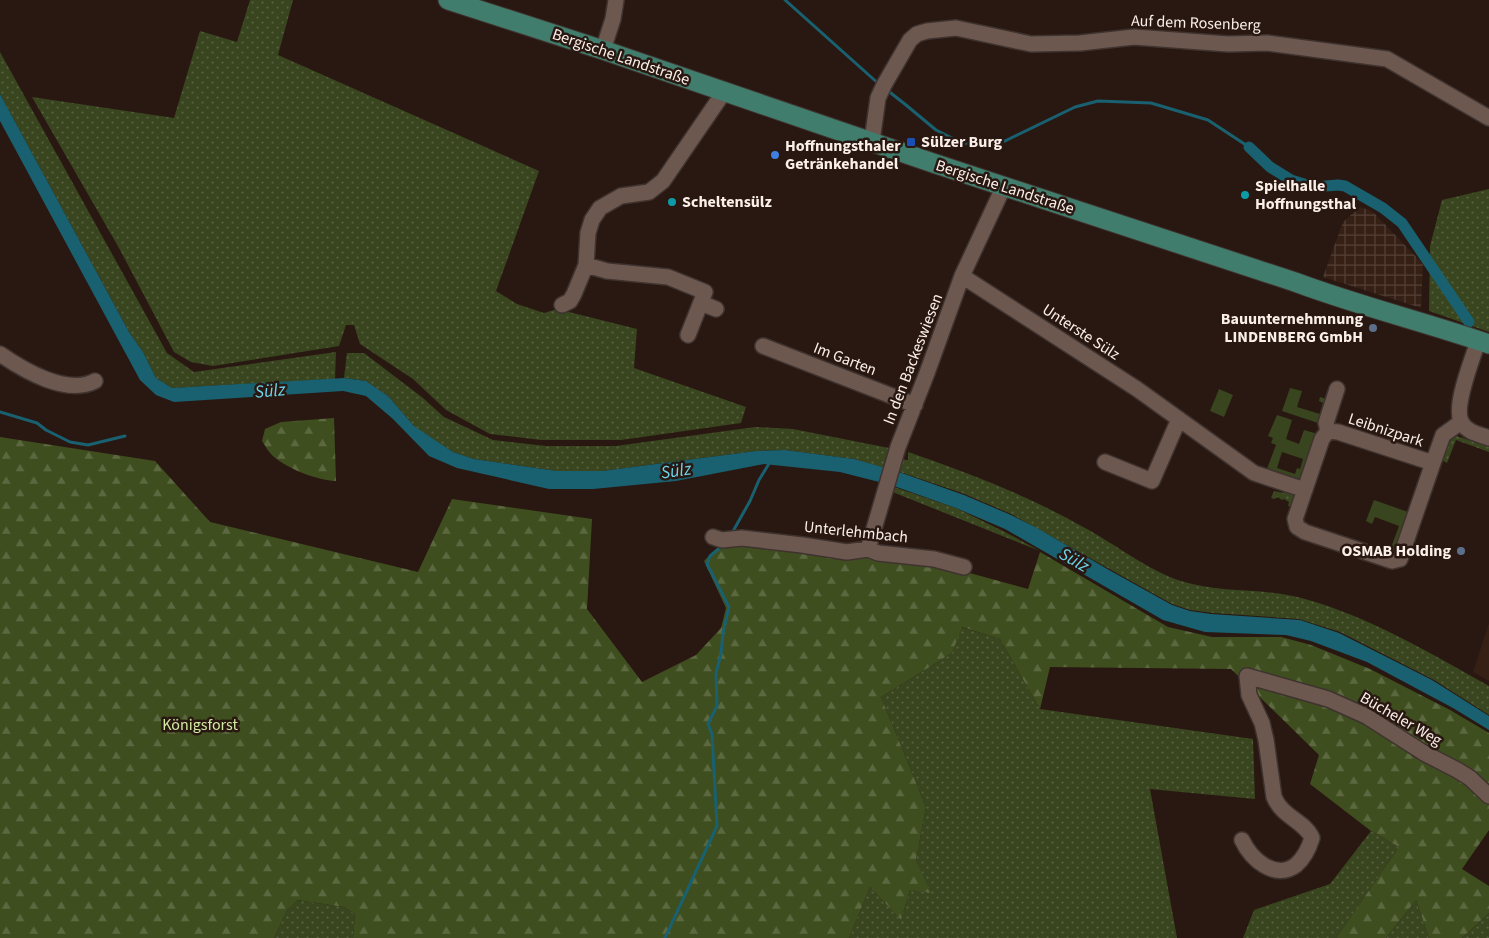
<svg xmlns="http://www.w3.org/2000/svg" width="1489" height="938" viewBox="0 0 1489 938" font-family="'Source Sans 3',sans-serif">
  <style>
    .built { fill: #361f15 }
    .industrial { fill: url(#industrial-grid) }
    .grass { fill: url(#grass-dots) }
    .forest { fill: url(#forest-firs) }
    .green { fill: #38451e; fill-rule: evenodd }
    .water { fill: #196170 }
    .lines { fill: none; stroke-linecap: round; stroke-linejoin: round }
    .stream { stroke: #196170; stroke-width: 3 }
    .canal { stroke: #196170; stroke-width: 11 }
    .minor-casing { stroke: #3f3330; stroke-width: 18 }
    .major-casing { stroke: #3f3330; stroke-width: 21 }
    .minor { stroke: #6d5850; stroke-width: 15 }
    .major { stroke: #417d6c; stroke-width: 19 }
    .transit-dot { fill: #1a4fb4; stroke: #291811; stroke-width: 2 }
    .shop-dot { fill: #3f7fe0; stroke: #291811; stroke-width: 2 }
    .culture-dot { fill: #0f9aa8; stroke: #291811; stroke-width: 2 }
    .service-dot { fill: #5c6f8a; stroke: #291811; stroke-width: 2 }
    .labels { text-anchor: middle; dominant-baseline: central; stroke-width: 5; stroke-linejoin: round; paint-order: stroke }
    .street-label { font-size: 16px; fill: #fbefea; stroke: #291811 }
    .poi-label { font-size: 16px; font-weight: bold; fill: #fbefea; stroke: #291811; text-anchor: start }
    .park-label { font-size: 16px; fill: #d0ea9f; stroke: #291811 }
    .water-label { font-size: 18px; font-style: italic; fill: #6cd4eb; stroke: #291811 }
  </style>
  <defs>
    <pattern id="industrial-grid" width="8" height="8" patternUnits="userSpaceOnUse" patternTransform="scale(1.25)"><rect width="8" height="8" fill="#361f15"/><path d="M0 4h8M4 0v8" fill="none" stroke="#544037"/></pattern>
    <pattern id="grass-dots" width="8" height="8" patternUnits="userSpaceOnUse" patternTransform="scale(1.25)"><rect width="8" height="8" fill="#38451e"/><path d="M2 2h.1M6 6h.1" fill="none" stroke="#56603f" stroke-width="1.8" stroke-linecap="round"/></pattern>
    <pattern id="forest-firs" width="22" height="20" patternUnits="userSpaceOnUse" patternTransform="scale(1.25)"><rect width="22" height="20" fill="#3f4e1f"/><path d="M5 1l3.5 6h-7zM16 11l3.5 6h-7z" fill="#5c6840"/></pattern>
  </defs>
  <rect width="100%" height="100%" fill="#291811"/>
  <path class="built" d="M1489,623V681L1473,672Z"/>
  <path class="industrial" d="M1360,207L1372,211L1423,264L1421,308L1323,277L1343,222Z"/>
  <path class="grass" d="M250,0H293L278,55L539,171L496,291L517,304L544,313L557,309L637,329L634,368L746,407L741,423L621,440H541L490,434L446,410L413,379L360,344L354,325H346L339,346L213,366L191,362L174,352L119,248L32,97L174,118L200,31L237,42Z
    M0,52L167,353L194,372L336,352L335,379L172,388L156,378L143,352L129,332L0,94Z
    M1489,189V332L1429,311L1430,246L1442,200Z
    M347,353H364L423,398L444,417L493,440L546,446H616L755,427L793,429L894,449L887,469L854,459L785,450L756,451L602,471H557L474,459L453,452L415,427L388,396L366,381L344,378Z
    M1456,436L1489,446V452L1456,440L1447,463L1442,460L1441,454L1450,437Z
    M908,452C969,473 1029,496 1085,528C1115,544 1149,571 1181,581C1221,594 1265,587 1305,599C1370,617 1430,653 1489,686V715L1434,680L1340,632L1299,619L1213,613L1190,610L1172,604L1011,514L962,493L897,471L900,459L908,460Z
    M891,486L956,508L1003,531L1040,551L890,491Z
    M1287,488L1296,492L1295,508L1288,506L1289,502L1284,499L1282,500L1278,497L1274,499L1271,498L1274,491L1283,493Z
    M961,627L1000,639L1040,709L1253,739L1255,799L1150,789L1177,938H849L870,887L901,920L910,890L930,892L916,860L926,807L881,697L952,653Z
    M1371,831L1399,847L1336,938H1243L1254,910L1330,884Z
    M296,900L344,907L355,914L353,938H274L287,910Z
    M1416,900L1429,938H1386Z
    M1489,913V938H1462Z"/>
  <path class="forest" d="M334,418L336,481C318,481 283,467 271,454C267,450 265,445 262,441L265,429L281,422Z
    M0,437L155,461L210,522L418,572L452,499L592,519L587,609L642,682L696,655L721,628L726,608L704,561C713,551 722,548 735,544L883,557L933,563L1028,589L1040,552L1168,627L1212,637H1281L1311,645L1370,669L1450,710L1489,733V830L1462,869L1489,886V913L1462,938H1429L1416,900L1386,938H1336L1399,847L1371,831L1310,784L1319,755L1231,669L1050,667L1040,709L1000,639L962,627L952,653L881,697L926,807L916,860L931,893L910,890L901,920L870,887L849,938H353L355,914L344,907L297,900L287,910L274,938H0Z"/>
  <path class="green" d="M1290,388L1302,391L1297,407L1320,414L1323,403L1319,401L1320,397L1330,400L1321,424L1282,411Z
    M1219,389L1233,395L1224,417L1210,411Z
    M1277,415L1292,420L1286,439L1299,444L1304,430L1318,434L1300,483L1265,474L1276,445L1271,443L1273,438L1268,436ZM1282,452L1303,459L1300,469L1297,468L1295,474L1277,468Z
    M1374,500L1411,513L1397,552L1393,554L1389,553L1399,526L1375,517L1372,524L1366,521Z"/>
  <path class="water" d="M0,94L129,332L143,352L156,378L172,388L344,378L366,381L388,396L414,426L453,452L474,459L557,471H602L756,451L785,450L854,459L896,471L964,495L1011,515L1037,528L1109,570L1172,605L1190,611L1211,614L1300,620L1339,633L1432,680L1489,716V730L1453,708L1367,662L1311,641L1286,635L1205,632L1163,620L1005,529L956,508L891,485L840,472L764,464L676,481L593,489H549L457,468L429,456L393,419L366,396L343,391L174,402L156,395L140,380L0,121Z"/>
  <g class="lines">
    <path class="stream" d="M785,0L880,85
      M887,90L906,105L936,130L962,143L982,144L1005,141L1075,107L1098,101L1151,103L1208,120L1249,147
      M0,412L37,423L46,430L70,442L88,445L125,436
      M732,533L750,501L759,480L770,462
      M665,938L717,826L712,734L708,724L717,706L716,673L721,654L723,633L729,607L707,564L710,556L722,546"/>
    <path class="canal" d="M1249,147L1270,167L1291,180L1314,187L1338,185L1345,186L1383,208L1402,223L1469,322"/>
    <g class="minor-casing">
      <path id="minor" d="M603,50L613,19L616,0
        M872,141L878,98L884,85L910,40L917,34L927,31L956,28L1031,44L1080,43L1134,37L1228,44L1267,43L1387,59L1489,118
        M586,265L607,271L668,277L705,292L688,335
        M962,276L1137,389L1254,473L1305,490
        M701,303L716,309
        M562,305L570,301L574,294L586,265L588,233L592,220L600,208L621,196L649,192L663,181L724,92
        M1478,341C1473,358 1452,408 1462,423C1468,433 1479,434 1489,438
        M763,346L915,405
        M0,354C23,370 67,396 95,381
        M1328,431L1326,423L1337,389
        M1105,462L1152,481L1179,419
        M1433,463L1400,559L1392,561L1305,532L1297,527L1295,519L1322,439L1328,431L1338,432L1433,463L1443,435L1461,422
        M713,537L722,540L742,538L802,545L847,552L868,549L878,553L934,559L964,567
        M868,549L898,447L927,373L962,276L1004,186
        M1242,840C1251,859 1275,881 1296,865C1304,858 1309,848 1312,838C1306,822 1282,817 1274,797L1266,740L1262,723L1249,695L1247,676L1328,699L1366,716L1424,753L1457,770L1470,778L1489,796"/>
    </g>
    <g class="major-casing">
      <path id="major" d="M448,0L603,50L933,163L1295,282C1359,306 1425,322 1489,344"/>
    </g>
    <use href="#minor" class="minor"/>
    <use href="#major" class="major"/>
  </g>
  <rect class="transit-dot" x="906" y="137" width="10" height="10" rx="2.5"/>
  <circle class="shop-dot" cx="775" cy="155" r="5"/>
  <g class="culture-dot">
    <circle cx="1245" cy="195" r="5"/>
    <circle cx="672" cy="202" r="5"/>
  </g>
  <g class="service-dot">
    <circle cx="1373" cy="328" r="5"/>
    <circle cx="1461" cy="551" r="5"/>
  </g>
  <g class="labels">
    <g class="street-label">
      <text transform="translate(1196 23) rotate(2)">Auf dem Rosenberg</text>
      <text transform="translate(621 57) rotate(19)">Bergische Landstraße</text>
      <text transform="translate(1005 187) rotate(18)">Bergische Landstraße</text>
      <text transform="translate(1081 332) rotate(33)">Unterste Sülz</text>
      <text transform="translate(845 359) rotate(21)">Im Garten</text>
      <text transform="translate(913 359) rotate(-69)">In den Backeswiesen</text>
      <text transform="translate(1386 430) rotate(18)">Leibnizpark</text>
      <text transform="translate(856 532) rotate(6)">Unterlehmbach</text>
      <text transform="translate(1401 719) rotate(30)">Bücheler Weg</text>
    </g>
    <g class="poi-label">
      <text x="921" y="142">Sülzer Burg</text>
      <text x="785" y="146">Hoffnungsthaler<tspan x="785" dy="18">Getränkehandel</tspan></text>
      <text x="1255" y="186">Spielhalle<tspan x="1255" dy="18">Hoffnungsthal</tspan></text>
      <text x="682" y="202">Scheltensülz</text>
      <text x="1363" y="319" text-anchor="end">Bauunternehmnung<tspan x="1363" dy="18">LINDENBERG GmbH</tspan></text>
      <text x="1451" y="551" text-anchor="end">OSMAB Holding</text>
    </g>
    <g class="park-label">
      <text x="200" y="725">Königsforst</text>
    </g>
    <g class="water-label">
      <text transform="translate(270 391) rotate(-5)">Sülz</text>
      <text transform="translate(676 471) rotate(-8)">Sülz</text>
      <text transform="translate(1074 560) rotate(30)">Sülz</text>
    </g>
  </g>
</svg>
